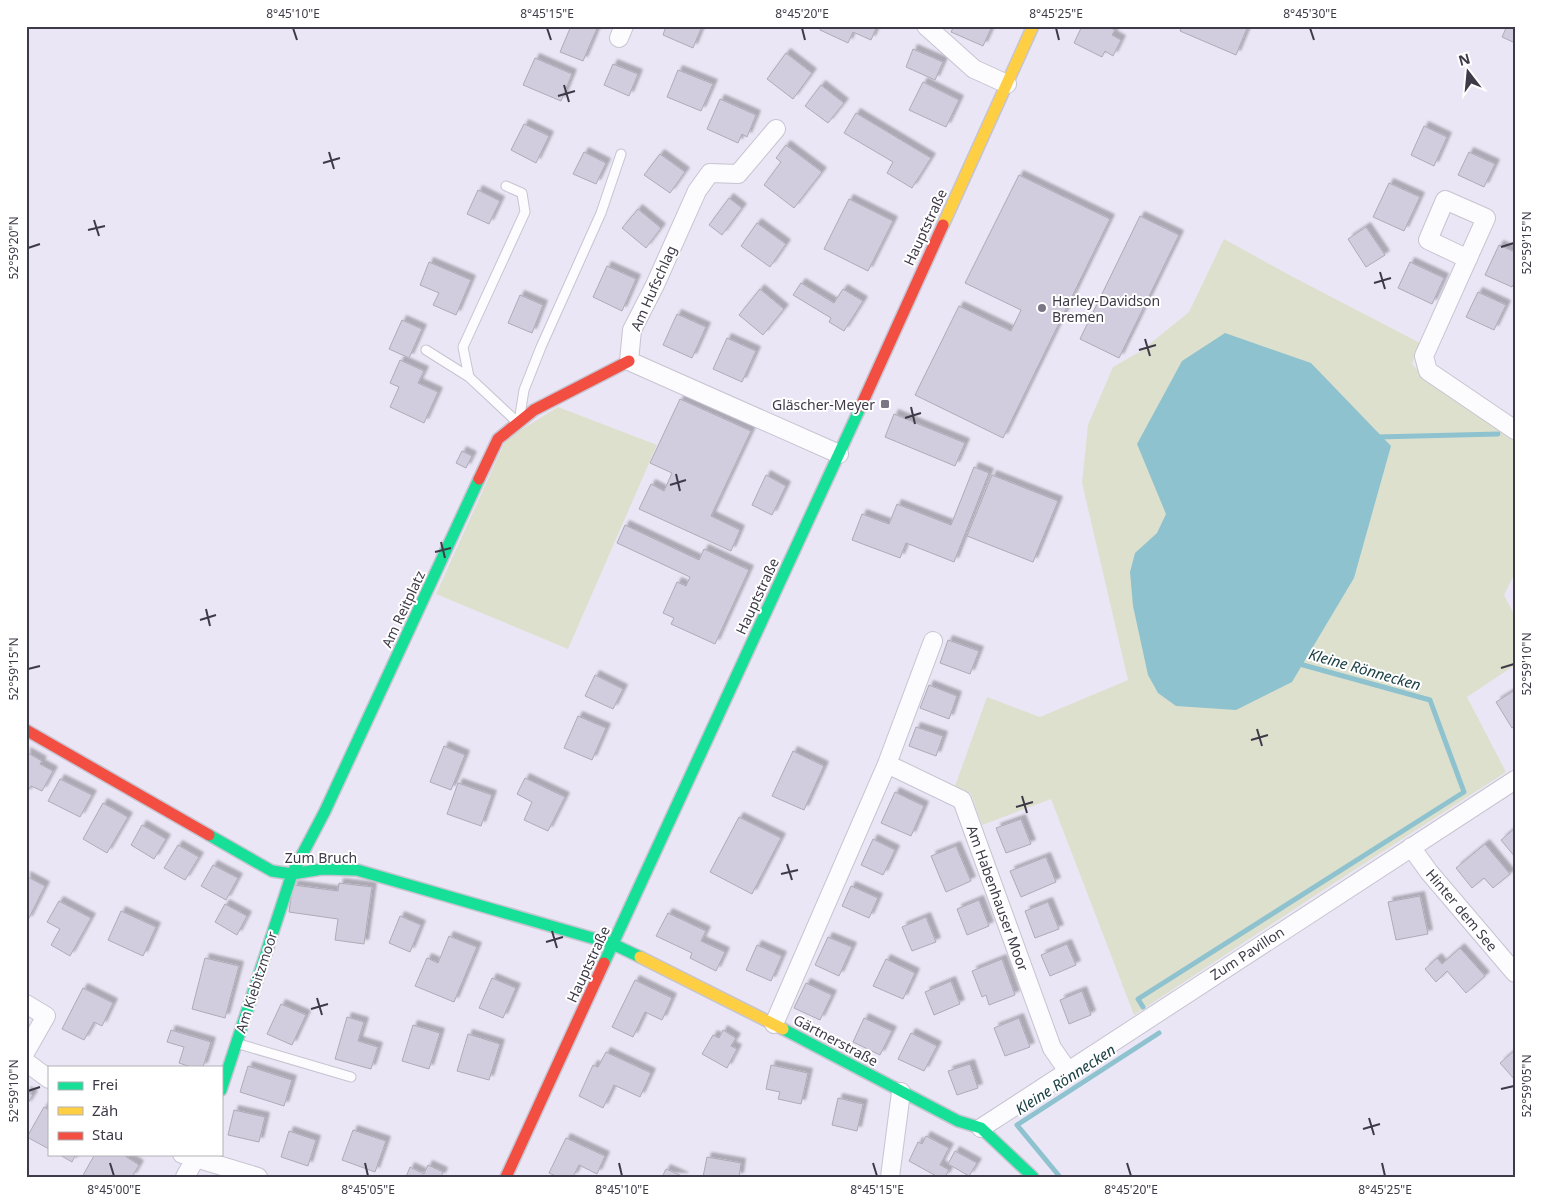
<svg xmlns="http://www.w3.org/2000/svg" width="1541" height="1203" viewBox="0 0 1541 1203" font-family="'Noto Sans',sans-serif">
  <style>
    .green { fill: #dee0ce }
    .water { fill: #8ec2cf }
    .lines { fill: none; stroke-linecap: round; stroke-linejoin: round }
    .stream { stroke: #8ec2cf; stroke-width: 5 }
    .building { fill: #d1cdde; stroke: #aeabb7; filter: url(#shadow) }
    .lane-casing { stroke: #c7c4d1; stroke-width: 11 }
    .street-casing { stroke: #c7c4d1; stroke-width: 20 }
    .fast-casing { stroke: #c7c4d1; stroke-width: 14 }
    .slow-casing { stroke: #c7c4d1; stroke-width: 14 }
    .jam-casing { stroke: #c7c4d1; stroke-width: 14 }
    .lane { stroke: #fcfbfe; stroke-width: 9 }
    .street { stroke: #fcfbfe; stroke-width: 18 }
    .fast { stroke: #16e098; stroke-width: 11 }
    .slow { stroke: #ffcf43; stroke-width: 11 }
    .jam { stroke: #f24e42; stroke-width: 11 }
    .ticks { fill: none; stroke: #3e3a48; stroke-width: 2 }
    .poi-dot { fill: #7a7685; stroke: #fff; stroke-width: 2 }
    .labels { text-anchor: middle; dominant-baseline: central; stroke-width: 4; stroke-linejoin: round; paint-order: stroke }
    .street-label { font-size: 14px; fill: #3e3a48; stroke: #fff }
    .poi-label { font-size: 14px; fill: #3e3a48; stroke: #fff; text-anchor: start }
    .water-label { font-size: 15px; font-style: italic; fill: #1b4046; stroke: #fff }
    .neatline { fill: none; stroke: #3e3a48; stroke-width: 2 }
    .ticks-label { font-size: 12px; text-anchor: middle; fill: #3e3a48 }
  </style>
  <defs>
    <filter id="shadow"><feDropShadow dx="4.5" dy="-4.5" stdDeviation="1" flood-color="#0004"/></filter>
  </defs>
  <rect width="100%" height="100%" fill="#eae6f5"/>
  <path class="green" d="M1224,239L1293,277L1420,343L1412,364L1432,385L1515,438V573L1504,595L1515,616V665L1467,697L1506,772L1328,887L1134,1015L1051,799L982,825L971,794L955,786L987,697L1040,717L1128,680L1082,483L1088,425L1113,367L1141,351L1189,312Z
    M558,407L657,445L568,649L436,594L506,439Z"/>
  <path class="water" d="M1225,333L1311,363L1391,446L1354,578L1292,682L1236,710L1176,706L1158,693L1148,675L1133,606L1130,572L1135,553L1157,533L1166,514L1137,444L1182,361Z"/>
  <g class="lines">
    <path class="stream" d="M1377,437L1498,434
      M1143,1007L1138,999L1464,792L1430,700L1296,663
      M1060,1177L1017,1125L1159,1033"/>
  </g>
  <path class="building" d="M571,26H598L583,61L560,52Z
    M666,26H702L693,48L663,35Z
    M821,26H877L871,40L853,32L848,43L820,30Z
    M954,26H992L983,46L951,32Z
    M1082,26H1107L1115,30L1112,35L1121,40L1113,56L1105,51L1102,57L1074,43Z
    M1182,26H1248L1236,55L1180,31Z
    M1507,26H1515V43L1502,37Z
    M913,49L943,62L935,80L906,67Z
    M786,53L812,73L793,99L767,79Z
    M535,58L572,74L561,101L523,85Z
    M613,64L638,74L629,96L604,85Z
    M678,70L713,84L701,111L667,97Z
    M923,82L959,100L946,127L909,110Z
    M821,85L844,103L828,123L805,106Z
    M720,99L756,115L747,137L742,134L738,143L707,129Z
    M856,113L931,158L912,188L887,173L893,162L844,133Z
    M524,124L549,136L536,163L511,150Z
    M1424,126L1447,137L1434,166L1411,155Z
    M786,145L822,172L794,208L764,185L781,162L776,158Z
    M584,152L606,163L596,184L573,174Z
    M1469,152L1495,164L1484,187L1458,175Z
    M660,154L685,172L670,193L644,175Z
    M1019,175L1110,219L1003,438L915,395L959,306L1011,331L1021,310L965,283Z
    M1389,183L1420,197L1404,231L1373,217Z
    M478,190L500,201L489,224L467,214Z
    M729,198L742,208L722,235L709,225Z
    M849,199L893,221L868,271L824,249Z
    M638,209L661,228L646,248L622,228Z
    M1140,216L1179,235L1119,358L1080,339Z
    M757,223L786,244L770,267L741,246Z
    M1366,227L1385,255L1366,267L1348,239Z
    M1499,245L1515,252V281L1512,287L1485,275Z
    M429,262L471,280L456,315L433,305L439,293L420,285Z
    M1410,262L1444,278L1432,304L1398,288Z
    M607,266L636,279L622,311L593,297Z
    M801,283L834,303L843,289L863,301L844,331L829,322L831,318L793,295Z
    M760,289L784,309L763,335L739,315Z
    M1478,292L1506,305L1494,330L1466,317Z
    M520,295L543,305L532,333L508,323Z
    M677,314L706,327L692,358L663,345Z
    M402,320L422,329L409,358L389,349Z
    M727,338L756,351L742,382L713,369Z
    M400,360L424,371L418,383L438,392L424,423L390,407L399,387L390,383Z
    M680,399L751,431L711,516L740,530L731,551L639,509L651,484L664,491L672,473L650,463Z
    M894,414L965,443L955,466L885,437Z
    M462,451L472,456L466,468L456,463Z
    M974,467L989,473L954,562L906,543L900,558L852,540L862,514L889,524L897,504L951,525Z
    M766,475L786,486L772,515L752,505Z
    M992,475L1058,501L1033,562L967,536Z
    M625,525L699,560L704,549L749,570L715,644L671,624L674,618L663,613L677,582L686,586L690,577L617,543Z
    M948,640L979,651L970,674L940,663Z
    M595,675L623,689L613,709L585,696Z
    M929,685L957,696L949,719L920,708Z
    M1515,690V726L1512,728L1496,702Z
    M578,716L606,728L592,760L564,748Z
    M916,727L943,736L936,756L909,746Z
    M444,746L465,755L451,790L430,782Z
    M793,751L824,766L804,810L772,796Z
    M26,752L42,761L40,764L53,771L42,791L31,786L26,794Z
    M525,778L565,797L548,831L524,820L532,802L517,794Z
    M60,779L92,795L80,817L48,801Z
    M458,783L492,795L481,826L447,814Z
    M895,792L924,806L911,836L881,823Z
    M103,803L128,817L107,853L83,839Z
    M739,817L781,838L752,894L710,872Z
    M1021,819L1031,844L1006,853L996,828Z
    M142,825L166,839L154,859L131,845Z
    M1515,828V857L1501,840Z
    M873,839L895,850L883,875L861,865Z
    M1485,844L1510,874L1493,888L1484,878L1472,888L1456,868Z
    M178,845L199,857L185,880L164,868Z
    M956,846L971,881L946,892L931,856Z
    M1046,857L1056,882L1021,897L1010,871Z
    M213,865L238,878L226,900L201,886Z
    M26,876L45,886L28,920H26Z
    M339,883L372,887L364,944L335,940L338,919L289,912L293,885L338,891Z
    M851,886L878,898L869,918L842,906Z
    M1420,896L1428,934L1396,940L1388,902Z
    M979,900L989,926L967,935L957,909Z
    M59,901L91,918L70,956L51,945L60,929L47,922Z
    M1048,902L1059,929L1035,938L1025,911Z
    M225,904L247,916L237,935L215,922Z
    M121,911L156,927L143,956L108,940Z
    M668,913L706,931L701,941L725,952L716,971L690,958L692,953L656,936Z
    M400,916L421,925L410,952L389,943Z
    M926,917L936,942L912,951L902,927Z
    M449,936L477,947L454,1002L415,986L427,958L438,963Z
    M828,937L852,947L839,976L815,965Z
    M1067,944L1076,965L1050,976L1041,955Z
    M757,945L782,956L771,981L746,970Z
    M1460,948L1485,976L1466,993L1447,971L1436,982L1425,969L1437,958L1442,964Z
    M205,958L239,966L225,1018L192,1009Z
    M886,959L915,973L903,999L873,986Z
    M1002,959L1015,995L989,1005L986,995L982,997L972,971Z
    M492,978L516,988L503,1018L479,1008Z
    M635,980L672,998L662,1020L645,1012L633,1037L612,1027Z
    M951,981L960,1004L934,1015L925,992Z
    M806,983L832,995L820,1020L794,1008Z
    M83,988L113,1003L102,1026L94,1022L84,1040L62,1029Z
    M1082,991L1091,1015L1069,1024L1060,1000Z
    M281,1004L306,1015L292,1045L267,1034Z
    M347,1017L364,1022L358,1041L378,1047L371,1069L335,1059Z
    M864,1018L892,1031L880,1055L853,1042Z
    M1019,1018L1030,1047L1005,1056L994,1028Z
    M413,1025L440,1033L429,1069L402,1061Z
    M171,1030L211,1042L203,1067H191L179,1063L184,1047L167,1042Z
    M723,1030L736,1038L731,1046L737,1049L727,1068L702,1054L713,1035L719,1038Z
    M911,1033L937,1046L924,1071L898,1059Z
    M468,1034L500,1044L489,1080L457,1071Z
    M1515,1050V1080L1500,1063Z
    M606,1052L651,1073L640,1097L614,1085L603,1108L579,1096L593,1065L598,1067Z
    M970,1064L978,1088L957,1095L948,1071Z
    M771,1065L808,1073L801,1104L778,1099L780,1092L766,1089Z
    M248,1066L292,1080L284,1106L240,1092Z
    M26,1091L33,1095L26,1106Z
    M838,1098L863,1104L857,1131L832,1125Z
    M44,1107L49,1110V1149L27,1137Z
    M234,1110L265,1117L259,1142L228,1135Z
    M353,1130L386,1141L375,1172L342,1160Z
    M289,1131L316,1140L308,1166L281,1157Z
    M926,1136L949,1148L940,1165L949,1170L945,1177H938L909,1161L918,1142L922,1144Z
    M566,1138L605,1156L597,1174L579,1165L573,1177H558L549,1173Z
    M955,1151L977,1163L969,1176L948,1164Z
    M58,1154H76L72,1162Z
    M95,1154H122L139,1165L132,1177H82Z
    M707,1157L741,1163L739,1177H703Z
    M428,1165L443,1172L441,1177H406L410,1167L424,1174Z
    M666,1169L684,1177H662Z"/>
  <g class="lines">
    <g class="lane-casing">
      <path id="lane" d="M426,350L469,377L516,421
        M469,377L463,347L525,212L522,193L506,186
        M520,415L524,390L541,347L601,213L621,154
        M239,1044L351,1077"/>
    </g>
    <g class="street-casing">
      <path id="street" d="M926,26L974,69L1007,84
        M619,38L624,26
        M776,129L738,174L710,173L697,191L655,285L632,330L629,361L839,454
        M1468,259L1428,240L1445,200L1486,218L1424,356L1428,371L1515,430
        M887,764L962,800L1052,1048L1068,1071
        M1411,847L1429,872L1515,973
        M26,1004L46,1016L26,1051
        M774,1024L887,764L933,641
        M26,1062L49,1079
        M981,1128L1515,780
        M182,1154L258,1177
        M185,1177L198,1154
        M890,1177L901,1092"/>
    </g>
    <g class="fast-casing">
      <path id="fast" d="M209,835L272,871L292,874L322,869L357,870L613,944L640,957
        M604,963L861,406
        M783,1029L958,1121L981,1128L1033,1177
        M221,1090L292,874L325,811L479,479"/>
    </g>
    <g class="slow-casing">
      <path id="slow" d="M943,225L1033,26
        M640,957L783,1029"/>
    </g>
    <g class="jam-casing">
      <path id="jam" d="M861,406L943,225
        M479,479L498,439L534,410L629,361
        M26,730L209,835
        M506,1177L604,963"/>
    </g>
    <use href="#lane" class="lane"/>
    <use href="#street" class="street"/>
    <use href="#fast" class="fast"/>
    <use href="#slow" class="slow"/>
    <use href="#jam" class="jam"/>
  </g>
  <path class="ticks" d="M293,28L297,40M547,28L551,40M802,28L805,40M1056,28L1059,40M1310,28L1314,40M564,85L569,102M558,96L575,91M329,152L334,169M323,163L340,158M94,220L99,236M88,230L105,226M1501,247L1514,243M28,248L40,244M1380,272L1385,289M1374,283L1391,278M1145,339L1150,356M1139,350L1156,345M911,407L915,424M905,418L921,413M676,474L680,491M670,485L686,480M441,542L445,558M435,552L451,548M206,609L210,626M200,620L216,615M1501,668L1514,664M28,669L40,666M1257,729L1262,746M1251,740L1268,735M1022,796L1027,813M1016,807L1033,802M787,864L792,880M781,874L798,870M552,931L557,948M546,942L563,937M317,998L322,1015M311,1009L328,1004M1501,1089L1514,1086M28,1091L40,1087M1369,1118L1374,1135M1363,1129L1380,1124M110,1163L114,1176M365,1163L368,1176M619,1163L622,1176M873,1163L877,1176M1127,1163L1131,1176M1382,1163L1385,1176"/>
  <g class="poi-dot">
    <circle cx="1042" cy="308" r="5"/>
    <rect x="880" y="399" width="10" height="10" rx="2.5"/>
  </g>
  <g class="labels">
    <g class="street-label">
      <text transform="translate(925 227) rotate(-65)">Hauptstraße</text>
      <text transform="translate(653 288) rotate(-66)">Am Hufschlag</text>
      <text transform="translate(757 596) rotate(-65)">Hauptstraße</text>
      <text transform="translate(403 609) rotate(-65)">Am Reitplatz</text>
      <text x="321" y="857">Zum Bruch</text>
      <text transform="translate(998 898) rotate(70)">Am Habenhauser Moor</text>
      <text transform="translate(1462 910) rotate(50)">Hinter dem See</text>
      <text transform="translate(1247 953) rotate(-33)">Zum Pavillon</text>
      <text transform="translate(588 964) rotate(-65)">Hauptstraße</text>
      <text transform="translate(256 982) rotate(-72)">Am Kiebitzmoor</text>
      <text transform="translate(836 1040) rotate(28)">Gärtnerstraße</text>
    </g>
    <g class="poi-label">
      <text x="1052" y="300">Harley-Davidson<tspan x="1052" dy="16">Bremen</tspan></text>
      <text x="875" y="404" text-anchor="end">Gläscher-Meyer</text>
    </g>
    <g class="water-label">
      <text transform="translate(1365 669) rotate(16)">Kleine Rönnecken</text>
      <text transform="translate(1065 1079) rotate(-33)">Kleine Rönnecken</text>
    </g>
  </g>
  <rect width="1541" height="1203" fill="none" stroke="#ffffff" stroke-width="55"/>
  <rect x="48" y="1066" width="175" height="90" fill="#ffffff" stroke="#b2b0b6"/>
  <rect x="58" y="1082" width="25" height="8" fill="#16e098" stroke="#b2b0b6"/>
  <text x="92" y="1090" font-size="15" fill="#3e3a48">Frei</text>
  <rect x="58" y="1107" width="25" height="8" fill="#ffcf43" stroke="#b2b0b6"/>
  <text x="92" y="1116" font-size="15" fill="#3e3a48">Zäh</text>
  <rect x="58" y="1132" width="25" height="8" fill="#f24e42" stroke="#b2b0b6"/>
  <text x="92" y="1140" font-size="15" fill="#3e3a48">Stau</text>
  <g transform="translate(1468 72) rotate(344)" stroke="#ffffff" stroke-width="4" paint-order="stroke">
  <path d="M0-4L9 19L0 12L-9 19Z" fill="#3e3a48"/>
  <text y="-8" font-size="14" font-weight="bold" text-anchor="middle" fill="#3e3a48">N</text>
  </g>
  <rect x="28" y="28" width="1486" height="1148" class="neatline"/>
  <g class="ticks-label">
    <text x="293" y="18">8°45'10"E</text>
    <text x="547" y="18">8°45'15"E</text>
    <text x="802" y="18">8°45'20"E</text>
    <text x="1056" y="18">8°45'25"E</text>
    <text x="1310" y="18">8°45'30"E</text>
    <text transform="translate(1527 243) rotate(-90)" y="4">52°59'15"N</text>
    <text transform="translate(14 248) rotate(-90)" y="4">52°59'20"N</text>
    <text transform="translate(1527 664) rotate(-90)" y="4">52°59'10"N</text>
    <text transform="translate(14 669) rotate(-90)" y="4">52°59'15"N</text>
    <text transform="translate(1527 1086) rotate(-90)" y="4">52°59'05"N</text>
    <text transform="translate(14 1091) rotate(-90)" y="4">52°59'10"N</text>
    <text x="114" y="1194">8°45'00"E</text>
    <text x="368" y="1194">8°45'05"E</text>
    <text x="622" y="1194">8°45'10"E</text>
    <text x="877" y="1194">8°45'15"E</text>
    <text x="1131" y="1194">8°45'20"E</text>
    <text x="1385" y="1194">8°45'25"E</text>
  </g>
</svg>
